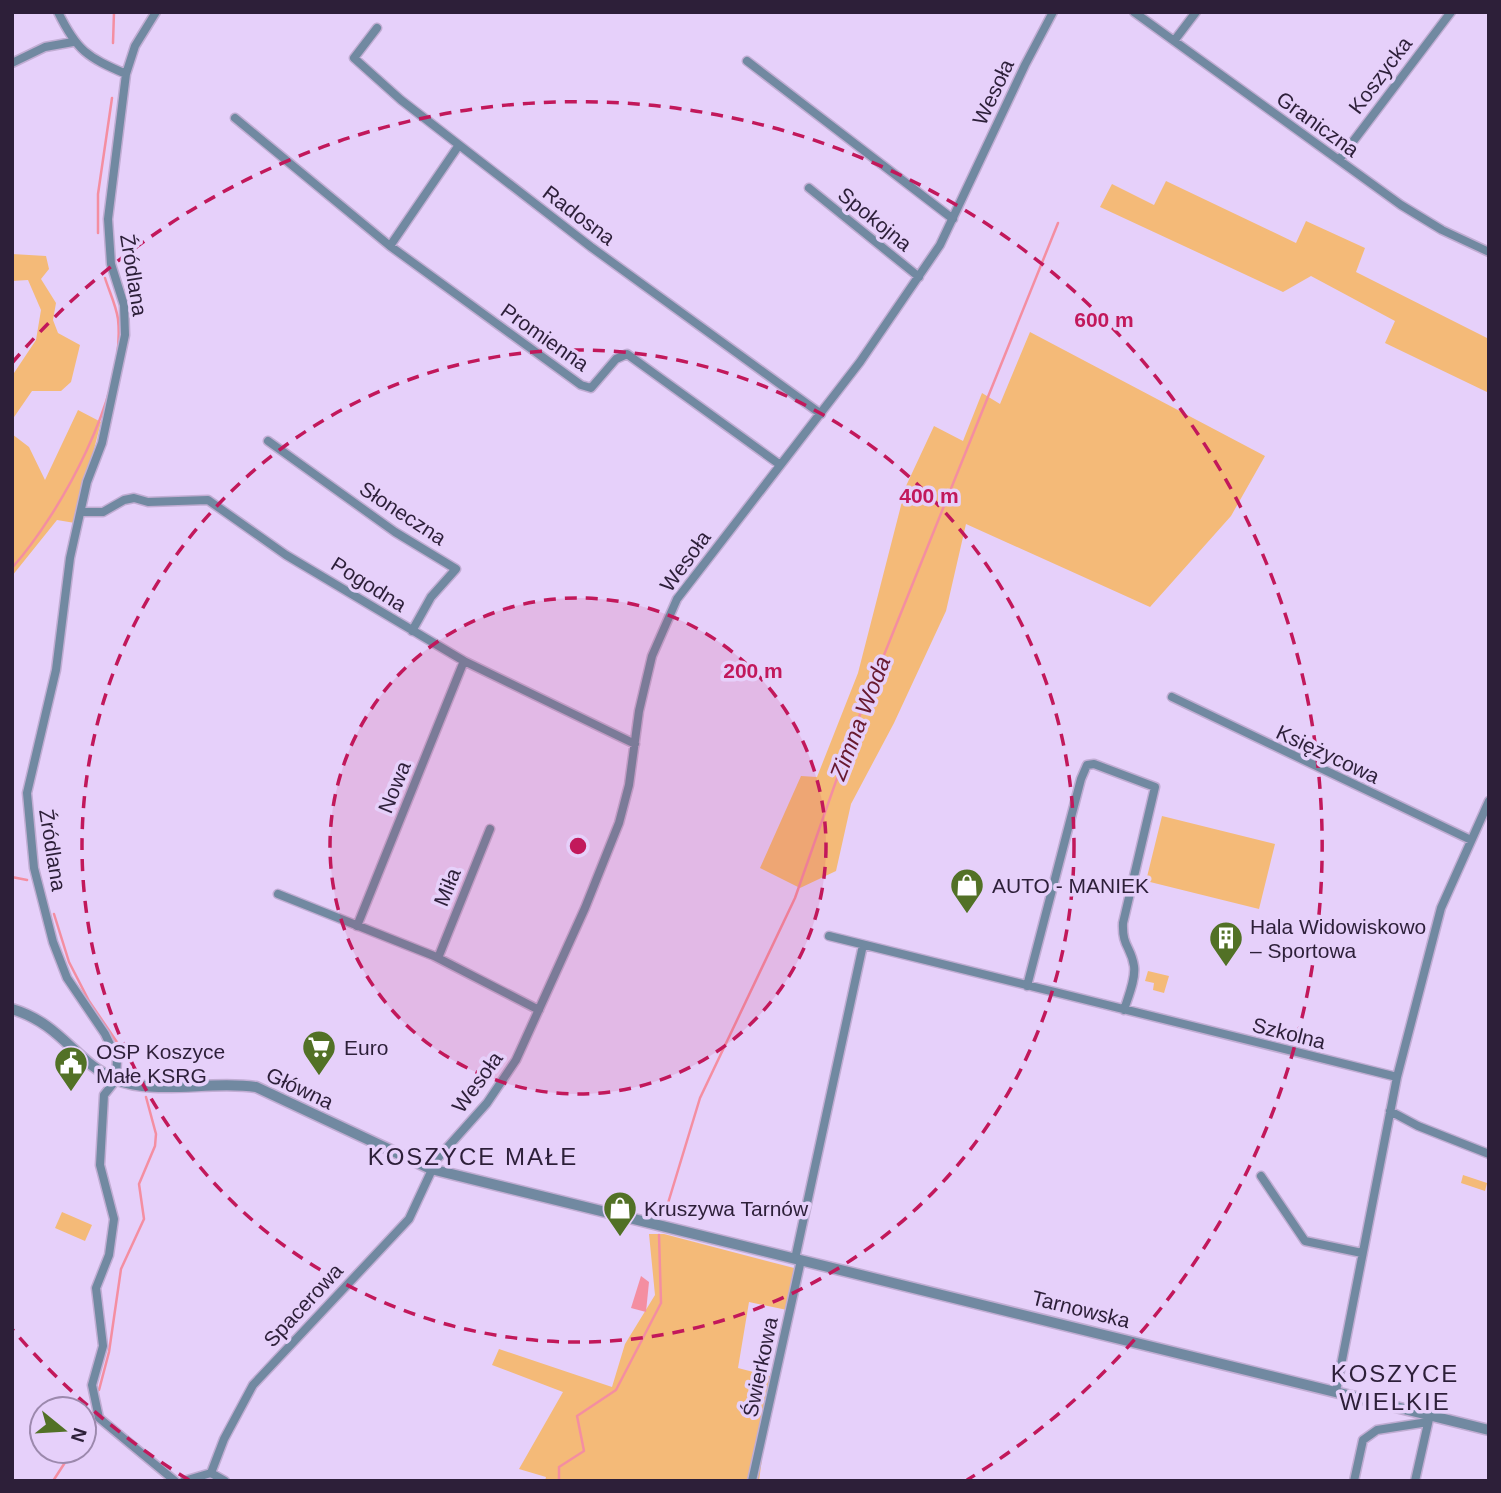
<svg xmlns="http://www.w3.org/2000/svg" width="1501" height="1493" viewBox="0 0 1501 1493" font-family="Helvetica,sans-serif">
  <style>
    .green { fill: #f4ba78 }
    .water { fill: #f48ea1 }
    .lines { fill: none; stroke-linecap: round; stroke-linejoin: round }
    .stream { stroke: #f48ea1; stroke-width: 2.5 }
    .minor-casing { stroke: #c1add3; stroke-width: 11 }
    .tertiary-casing { stroke: #c1add3; stroke-width: 13 }
    .minor { stroke: #7189a1; stroke-width: 8 }
    .tertiary { stroke: #7189a1; stroke-width: 10 }
    .ring { fill: none; stroke: #c2185b; stroke-width: 3.5; stroke-dasharray: 12 9 }
    .labels { text-anchor: middle; dominant-baseline: central; stroke-width: 7; stroke-linejoin: round; paint-order: stroke }
    .street-label { font-size: 21px; fill: #2d1f39; stroke: #e6d0fa }
    .poi-label { font-size: 21px; fill: #2d1f39; stroke: #e6d0fa; text-anchor: start }
    .water-label { font-size: 23px; font-style: italic; fill: #68192f; stroke: #e6d0fa }
    .quarter-label { font-size: 24px; letter-spacing: 2px; fill: #2d1f39; stroke: #e6d0fa }
    .centre { fill: #c2185b; stroke: #e6d0fa; stroke-width: 3.5 }
    .ring-label { font-size: 21px; text-anchor: middle; font-weight: bold; fill: #c2185b; stroke: #e6d0fa; stroke-width: 7; stroke-linejoin: round; paint-order: stroke }
  </style>
  <rect width="100%" height="100%" fill="#e6d0fa"/>
  <path class="green" d="M1166,181L1296,243L1306,221L1365,248L1356,272L1489,339V393L1385,343L1395,321L1311,276L1283,292L1100,207L1112,184L1154,205Z
    M12,254L46,256L49,269L41,279L56,303L53,320L58,333L80,345L71,382L61,391H32L12,420V376L36,340L41,310L28,280L12,281Z
    M1030,332L1265,456L1231,516L1150,607L966,524L946,611L894,723L851,804L836,871L800,888L760,868L801,776L817,777L858,673L906,486L934,426L963,441L982,393L1000,404Z
    M78,410L101,422L75,523L57,520L12,576V434L29,447L45,480Z
    M1162,816L1275,844L1259,909L1146,881Z
    M1148,971L1169,976L1164,993L1153,990L1154,983L1145,981Z
    M1463,1175L1487,1183L1485,1191L1461,1183Z
    M62,1212L92,1225L85,1241L55,1228Z
    M649,1234H664L794,1268L787,1310L749,1302L738,1368L773,1377L759,1481H545L546,1477L519,1469L563,1392L492,1365L499,1349L612,1387L625,1344L655,1295Z"/>
  <path class="water" d="M641,1276L649,1282L646,1312L631,1308Z"/>
  <g class="lines">
    <path class="stream" d="M113,43L114,12
      M98,233V194L112,98
      M12,568C61,513 126,394 118,319C116,305 109,291 105,278
      M12,877L27,880
      M54,914L69,962L89,1001L140,1076
      M665,1213L700,1098L795,898L855,727L1058,223
      M99,1390L109,1352L121,1269L144,1219L139,1184L155,1146L156,1134L146,1097
      M74,1409L78,1400
      M53,1481L66,1461L67,1451
      M559,1481V1467L584,1451L577,1416L616,1390L661,1303L659,1235"/>
    <g class="minor-casing">
      <path id="minor" d="M58,12C77,51 87,57 126,74
        M156,12L135,46L126,74L108,219L111,264L124,305L125,335L102,443L87,482L70,558L56,670L27,793L34,868L53,942L67,978L105,1034L117,1059L116,1080L104,1095L100,1165L114,1219L109,1255L96,1288L103,1346L92,1385L99,1418L175,1481
        M1134,12L1401,205L1442,230L1489,252
        M377,28L354,58L401,100L591,247L821,414
        M1174,41L1196,12
        M747,61L953,219
        M12,63L45,47L73,42
        M235,118L390,246L581,385L591,388L616,359L627,354L779,464
        M1339,160L1451,12
        M809,188L919,277
        M390,246L459,145
        M268,441L395,532L456,569L431,597L412,631
        M81,512H103L124,500L134,498L148,502L208,500L286,555L464,661L635,744
        M1172,697L1471,840
        M278,894L434,956L539,1010
        M357,926L464,661
        M829,936L1397,1077
        M438,958L490,829
        M1027,986L1081,779L1087,765L1094,764L1155,787L1123,923C1122,947 1131,946 1134,966C1136,979 1128,997 1124,1010
        M1390,1111L1418,1126L1489,1154
        M1261,1176L1305,1241L1362,1253
        M795,1259L863,945
        M1336,1391L1397,1077L1441,908L1489,801
        M211,1473L224,1439L253,1385L409,1219L437,1159L487,1103L516,1060L585,908L619,823L629,785L639,711L652,656L677,599L860,362L940,245L1025,65L1053,12
        M211,1473L225,1481
        M184,1481L211,1473
        M752,1481L801,1260
        M1354,1481L1363,1440L1377,1430L1428,1422
        M1415,1481L1429,1419"/>
    </g>
    <g class="tertiary-casing">
      <path id="tertiary" d="M12,1009C62,1024 76,1063 115,1079C154,1096 212,1080 256,1087L431,1169L1489,1430"/>
    </g>
    <use href="#minor" class="minor"/>
    <use href="#tertiary" class="tertiary"/>
  </g>
  <circle cx="578" cy="846" r="248" fill="#c2185b" fill-opacity=".12"/>
  <g class="ring">
    <circle cx="578" cy="846" r="248"/>
    <circle cx="578" cy="846" r="496"/>
    <path d="M189 1480A744 744 0 0 1 12 1329M12 363A744 744 0 1 1 967 1480"/>
  </g>
  <defs>
    <g id="shop-pin" transform="scale(1.75)"><path d="M0 17L-7.5 6A9.5 9.5 0 1 1 7.5 6Z" fill="#527126" stroke="#e6d0fa"/><path d="M-5-2.5h2.3a2.7 3.5 0 0 1 5.4 0H5L5.5 6h-11ZM-1.5-2.5h3a1.5 2.3 0 0 0-3 0Z" fill="#fff"/></g>
    <g id="building-pin" transform="scale(1.75)"><path d="M0 17L-7.5 6A9.5 9.5 0 1 1 7.5 6Z" fill="#527126" stroke="#e6d0fa"/><path d="M-4-6H4V6H1V3H-1V6H-4ZM-2.5-4.3h1.7v1.8h-1.7ZM.8-4.3h1.7v1.8H.8ZM-2.5-1h1.7V.8h-1.7ZM.8-1h1.7V.8H.8Z" fill="#fff"/></g>
    <g id="supermarket-pin" transform="scale(1.75)"><path d="M0 17L-7.5 6A9.5 9.5 0 1 1 7.5 6Z" fill="#527126" stroke="#e6d0fa"/><path d="M-6-5.5h2.5l.6 2H6L4.5 2H-2.5L-4.4-4H-6ZM-1.5 3.2a1.3 1.3 0 1 0 .1 0ZM3 3.2a1.3 1.3 0 1 0 .1 0Z" fill="#fff"/></g>
    <g id="civic-pin" transform="scale(1.75)"><path d="M0 17L-7.5 6A9.5 9.5 0 1 1 7.5 6Z" fill="#527126" stroke="#e6d0fa"/><path d="M-.6-6.5H3V-4.5H.6V-3L4-1V1h2V6H-6V1h2V-1L-.6-3ZM-1.2 2.5V6h2.4V2.5Z" fill="#fff"/></g>
  </defs>
  <g fill-rule="evenodd">
    <use href="#shop-pin" x="967" y="885"/>
    <use href="#building-pin" x="1226" y="938"/>
    <use href="#supermarket-pin" x="319" y="1047"/>
    <use href="#civic-pin" x="71" y="1063"/>
    <use href="#shop-pin" x="620" y="1208"/>
  </g>
  <g class="labels">
    <g class="street-label">
      <text transform="translate(1380 75) rotate(-53)">Koszycka</text>
      <text transform="translate(993 92) rotate(-65)">Wesoła</text>
      <text transform="translate(1318 124) rotate(36)">Graniczna</text>
      <text transform="translate(579 215) rotate(37)">Radosna</text>
      <text transform="translate(875 219) rotate(39)">Spokojna</text>
      <text transform="translate(134 275) rotate(81)">Źródlana</text>
      <text transform="translate(545 337) rotate(35)">Promienna</text>
      <text transform="translate(403 513) rotate(33)">Słoneczna</text>
      <text transform="translate(685 561) rotate(-54)">Wesoła</text>
      <text transform="translate(369 584) rotate(32)">Pogodna</text>
      <text transform="translate(1328 754) rotate(25)">Księżycowa</text>
      <text transform="translate(394 787) rotate(-68)">Nowa</text>
      <text transform="translate(53 850) rotate(81)">Źródlana</text>
      <text transform="translate(447 887) rotate(-68)">Miła</text>
      <text transform="translate(1289 1033) rotate(14)">Szkolna</text>
      <text transform="translate(477 1082) rotate(-54)">Wesoła</text>
      <text transform="translate(300 1088) rotate(25)">Główna</text>
      <text transform="translate(303 1305) rotate(-47)">Spacerowa</text>
      <text transform="translate(1081 1309) rotate(14)">Tarnowska</text>
      <text transform="translate(760 1367) rotate(-78)">Świerkowa</text>
    </g>
    <g class="poi-label">
      <text x="992" y="885">AUTO - MANIEK</text>
      <text x="1250" y="926">Hala Widowiskowo<tspan x="1250" dy="24">– Sportowa</tspan></text>
      <text x="344" y="1047">Euro</text>
      <text x="96" y="1051">OSP Koszyce<tspan x="96" dy="24">Małe KSRG</tspan></text>
      <text x="644" y="1208">Kruszywa Tarnów</text>
    </g>
    <g class="water-label">
      <text transform="translate(860 718) rotate(-69)">Zimna Woda</text>
    </g>
    <g class="quarter-label">
      <text x="473" y="1156">KOSZYCE MAŁE</text>
      <text x="1395" y="1373">KOSZYCE<tspan x="1395" dy="28">WIELKIE</tspan></text>
    </g>
  </g>
  <circle cx="578" cy="846" r="10" class="centre"/>
  <g class="ring-label">
    <text x="1104" y="327">600 m</text>
    <text x="929" y="503">400 m</text>
    <text x="753" y="678">200 m</text>
  </g>
  <rect width="1501" height="1493" fill="none" stroke="#2d1f39" stroke-width="28"/>
  <g transform="translate(63 1430) rotate(108)"><circle r="33" fill="#e6d0fa" stroke="#9c89ad" stroke-width="2"/>
  <path d="M0-5L12 26L0 18L-12 26Z" fill="#527126"/>
  <text y="-10" font-size="19" font-weight="bold" text-anchor="middle" fill="#2d1f39">N</text>
  </g>
</svg>
